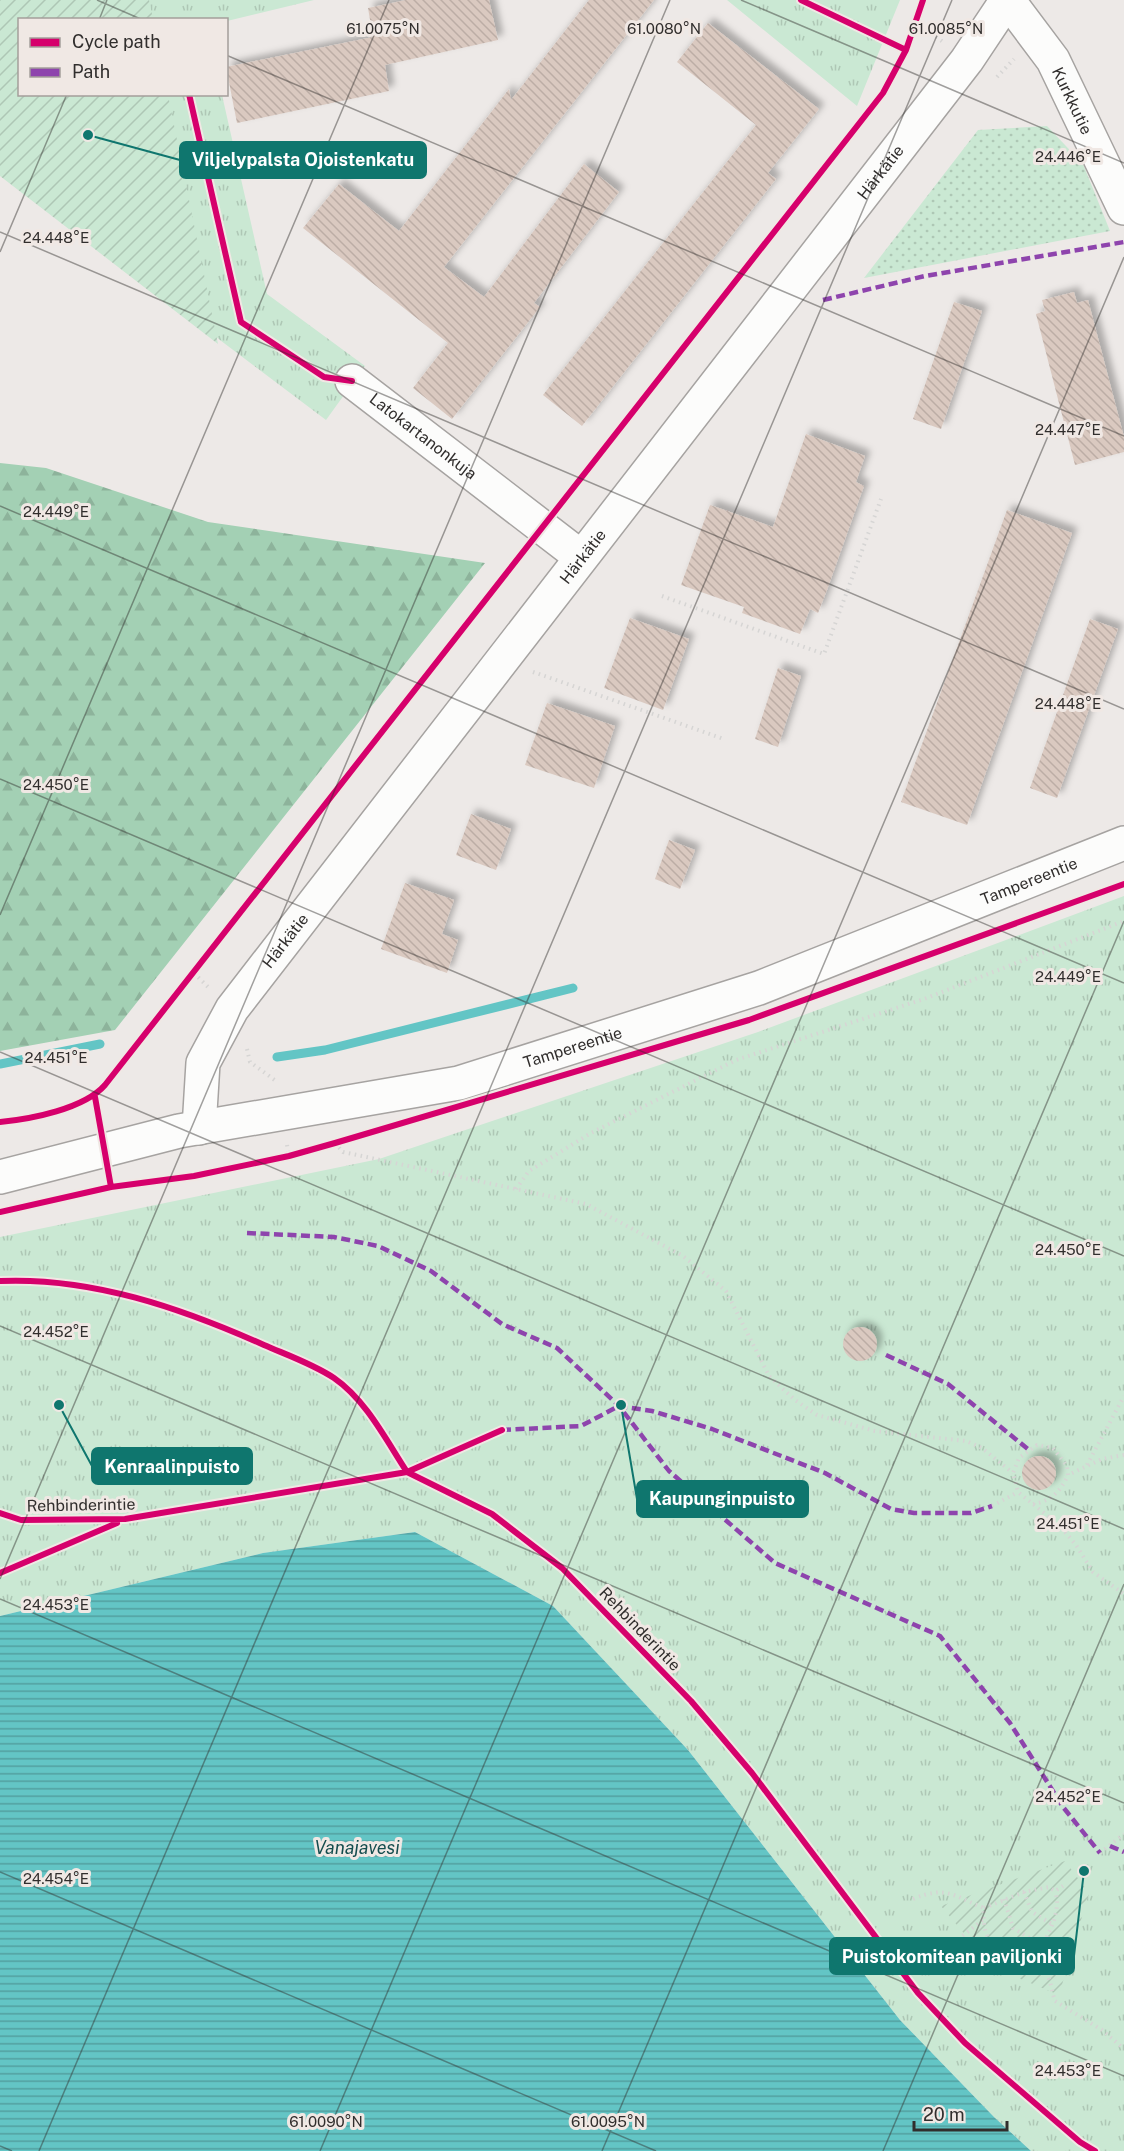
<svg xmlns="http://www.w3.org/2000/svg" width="1124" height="2151" viewBox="0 0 1124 2151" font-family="'Public Sans',sans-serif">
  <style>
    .grass { fill: url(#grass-dots) }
    .forest { fill: url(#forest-firs) }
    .park { fill: url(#park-tufts) }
    .garden { fill: url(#garden-furrows) }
    .water { fill: url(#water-rules) }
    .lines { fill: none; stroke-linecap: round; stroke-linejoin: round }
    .stream { stroke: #63c5c5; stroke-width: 9 }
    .building { fill: url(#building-back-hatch); filter: url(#shadow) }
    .minor-casing { stroke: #a6a3a1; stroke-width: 36 }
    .major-casing { stroke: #a6a3a1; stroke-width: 36 }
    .path { stroke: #d6d5d4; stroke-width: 4; stroke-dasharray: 1.5 4.5; stroke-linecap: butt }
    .minor { stroke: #fcfcfb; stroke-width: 33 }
    .major { stroke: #fcfcfb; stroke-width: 33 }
    .quiet { stroke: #8e44ad; stroke-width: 4.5; stroke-dasharray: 9 4.5; stroke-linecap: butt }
    .cycleway-casing { stroke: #f0e8e4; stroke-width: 10 }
    .cycleway { stroke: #d6006c; stroke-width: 6 }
    .ticks { fill: none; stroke: #312e2d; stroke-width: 1.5; stroke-opacity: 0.45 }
    .labels { text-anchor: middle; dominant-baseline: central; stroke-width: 6; stroke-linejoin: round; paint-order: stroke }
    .street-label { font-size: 16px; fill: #312e2d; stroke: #f0e8e4 }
    .water-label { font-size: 18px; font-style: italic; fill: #144d4e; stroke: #f0e8e4 }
    .ticks-label { font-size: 15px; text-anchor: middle; fill: #312e2d; stroke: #f0e8e4; stroke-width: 6; stroke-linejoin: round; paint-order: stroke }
    .leader { fill: none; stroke: #0f766e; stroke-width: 2 }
    .callout-dot { fill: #0f766e; stroke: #f0e8e4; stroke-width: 2 }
    .callout { fill: #0f766e; stroke: #0f766e; stroke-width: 2 }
    .callout-label { font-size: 18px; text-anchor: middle; font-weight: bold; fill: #fff }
  </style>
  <defs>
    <pattern id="grass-dots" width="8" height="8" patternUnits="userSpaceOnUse" patternTransform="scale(1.5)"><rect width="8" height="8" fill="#cae8d3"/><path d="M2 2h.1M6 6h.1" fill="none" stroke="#aec7b5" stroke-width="1.8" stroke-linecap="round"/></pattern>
    <pattern id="forest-firs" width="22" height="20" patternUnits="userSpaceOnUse" patternTransform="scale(1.5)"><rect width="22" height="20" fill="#a3d0b4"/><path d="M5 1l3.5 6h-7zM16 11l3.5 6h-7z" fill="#8db39b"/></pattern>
    <pattern id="park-tufts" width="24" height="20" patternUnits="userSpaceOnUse" patternTransform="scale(1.5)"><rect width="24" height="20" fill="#cae8d3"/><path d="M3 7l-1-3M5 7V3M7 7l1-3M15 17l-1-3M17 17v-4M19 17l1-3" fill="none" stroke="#aec7b5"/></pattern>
    <pattern id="garden-furrows" width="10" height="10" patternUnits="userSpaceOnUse" patternTransform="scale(1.5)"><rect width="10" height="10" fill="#cae8d3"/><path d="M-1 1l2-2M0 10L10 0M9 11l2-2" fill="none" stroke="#aec7b5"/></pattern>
    <pattern id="water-rules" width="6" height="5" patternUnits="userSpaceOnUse" patternTransform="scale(1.5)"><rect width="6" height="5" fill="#63c5c5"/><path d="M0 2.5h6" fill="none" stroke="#52a0a0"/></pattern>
    <pattern id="building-back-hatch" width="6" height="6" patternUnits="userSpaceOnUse" patternTransform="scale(1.5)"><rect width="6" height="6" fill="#dac9c0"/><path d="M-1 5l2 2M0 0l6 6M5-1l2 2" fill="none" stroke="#bcada5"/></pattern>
    <filter id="shadow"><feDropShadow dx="5.5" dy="-5.5" stdDeviation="3" flood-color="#0004"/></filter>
  </defs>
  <rect width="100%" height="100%" fill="#ede9e7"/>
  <path class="grass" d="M1047,126L1083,164L1110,231L864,278L978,130Z"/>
  <path class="forest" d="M0,463L46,468L208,522L485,563L115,1030L0,1051Z"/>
  <path class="park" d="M0,0H314L227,21L20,20V94L222,95L267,294L365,366L326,420L0,174Z
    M727,0H900L857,106Z
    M1124,896V2151H1031L994,2117L900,2020L688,1750L553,1606L415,1532L263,1553L0,1616V1237L379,1159L758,1032Z"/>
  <path class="garden" d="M0,0H149L153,19L20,20V94L168,95L218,344L0,176Z
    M1065,1861L1089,1893L1059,1995L992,1967L941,1906Z"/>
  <path class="water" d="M415,1532L553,1606L688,1750L900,2020L994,2117L1031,2151H0V1616L263,1553Z"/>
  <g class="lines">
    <path class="stream" d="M277,1057L325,1050L573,988
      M0,1064L100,1044"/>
  </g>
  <path class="building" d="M406,0H489L498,40L385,65L389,91L237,123L226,67L373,37L368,8Z
    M589,0H654L444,267L484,297L584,164L619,192L534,303L540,307L452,419L413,388L448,343L303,228L339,184L399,231L509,89L511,100Z
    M708,23L819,109L768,173L776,179L582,426L543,395L756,125L677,62Z
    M1074,292L1077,303L1088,300L1124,437V452L1075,465L1036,314L1045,311L1042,300Z
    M954,302L982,311L941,429L913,419Z
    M806,434L865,456L856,482L864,486L827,590L818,613L810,609L800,634L742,613L744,607L681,585L710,505L773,527Z
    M1007,510L1072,533L967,825L901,802Z
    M630,618L689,639L663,710L604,688Z
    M1090,619L1118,629L1057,798L1030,788Z
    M778,668L801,676L778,747L755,739Z
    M547,703L615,726L594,788L525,765Z
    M471,814L511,829L496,870L456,855Z
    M669,840L695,850L680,889L655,879Z
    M405,883L454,900L442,934L458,940L447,973L381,949Z
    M843 1344a17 17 0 1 1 34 0a17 17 0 1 1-34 0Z
    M1022 1473a17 17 0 1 1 34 0a17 17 0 1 1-34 0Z"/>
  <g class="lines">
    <g class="minor-casing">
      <g id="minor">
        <path id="s1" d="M1008,0L1053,60L1124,208"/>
        <path id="s2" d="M352,381L581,557"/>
      </g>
    </g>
    <g class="major-casing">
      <g id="major">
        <path id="s3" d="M199,1128L203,1063L232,1009L967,60L1007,0"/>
        <path id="s4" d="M0,1177L179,1131L459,1083L759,988L1124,843"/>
      </g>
    </g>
    <path class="path" d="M917,22L943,42
      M997,77L1014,59
      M662,596L824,654L881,499
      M533,672L724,739
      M194,973L208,987
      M247,1049L250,1062L276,1081
      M335,1143L343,1152L586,1204L683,1256L726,1291L769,1376L795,1400L817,1415L875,1431L966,1441L982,1448L1013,1473
      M287,1145L289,1156
      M516,1189L529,1171L591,1133L736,1060L924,999L1124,921
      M1124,1455L1102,1459L1068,1475L1067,1466L1053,1448L1037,1445L1019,1458L1013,1473L1018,1492L1059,1525L1076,1545L1093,1572L1124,1594
      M1087,1465L1124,1396
      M1033,1504C1051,1501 1060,1492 1068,1475
      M992,1506L1018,1492
      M1100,1853L1124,1834
      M1024,1892L1032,1912L1052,1924
      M913,1899C947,1885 953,1896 984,1908C979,1964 1023,1944 1046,1973C1051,1980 1052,1993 1055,2001L1102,2030L1124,2049
      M1004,1899L1013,1928L1043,1946
      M984,1908L1024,1892L1049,1887L1055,1891L1063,1886
      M953,1943L983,1920
      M1030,1962C1044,1944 1063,1914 1055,1891"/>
    <use href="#minor" class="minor"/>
    <use href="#major" class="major"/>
    <path class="quiet" d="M823,300L925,276L1124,242
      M247,1233L334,1237L378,1246L431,1271L502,1324L557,1348L619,1406L669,1471L775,1563L940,1636L1010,1723L1063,1807L1100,1853
      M886,1355L948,1384L1029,1450
      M502,1430L581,1426L619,1406L652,1411L712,1429L825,1473L891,1509L914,1513H971L992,1506
      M1110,1846L1124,1852"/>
    <g class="cycleway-casing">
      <path id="cycleway" d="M801,0L906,50
        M189,94L241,322L324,377L352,381
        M95,1097L111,1187
        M0,1122C31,1119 84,1109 105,1085L883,93L906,50L923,0
        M0,1212L111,1187L194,1176L289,1156L335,1143L749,1020L1124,884
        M0,1281C92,1277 181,1308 264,1345C287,1355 313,1364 334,1378C366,1400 386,1440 407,1472L502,1430
        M0,1513L21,1520L125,1519L407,1472L492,1514L562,1568L691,1701L752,1773L918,1993L965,2043L1080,2142L1095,2151
        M0,1573L117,1523"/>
    </g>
    <use href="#cycleway" class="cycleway"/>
  </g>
  <path class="ticks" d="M97,0L143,20M741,0L1124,163M99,20L107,0M226,55L1124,436M0,232L1124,709M0,252L67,94M0,506L1124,983M0,779L1124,1256M0,915L389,0M0,1052L1124,1529M0,1326L1124,1803M0,1579L670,0M0,1599L1124,2076M0,1872L656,2151M0,2146L12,2151M39,2151L952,0M320,2151L1124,257M602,2151L1124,921M883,2151L1124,1584"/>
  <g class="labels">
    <g class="street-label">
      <text stroke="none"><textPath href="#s1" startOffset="120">Kurkkutie</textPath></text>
      <text stroke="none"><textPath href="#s3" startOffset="1185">Härkätie</textPath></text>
      <text stroke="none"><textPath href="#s2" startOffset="90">Latokartanonkuja</textPath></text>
      <text stroke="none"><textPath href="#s3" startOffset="699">Härkätie</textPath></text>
      <text stroke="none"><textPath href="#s4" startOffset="1074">Tampereentie</textPath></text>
      <text stroke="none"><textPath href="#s3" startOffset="213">Härkätie</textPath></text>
      <text stroke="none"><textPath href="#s4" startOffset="588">Tampereentie</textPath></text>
      <text transform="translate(81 1505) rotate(-1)">Rehbinderintie</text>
      <text transform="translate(640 1629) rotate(46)">Rehbinderintie</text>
    </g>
    <g class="water-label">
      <text x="357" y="1847">Vanajavesi</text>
    </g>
  </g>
  <g class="ticks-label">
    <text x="383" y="34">61.0075°N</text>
    <text x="664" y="34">61.0080°N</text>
    <text x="946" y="34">61.0085°N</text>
    <text x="1068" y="162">24.446°E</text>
    <text x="56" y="243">24.448°E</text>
    <text x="1068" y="435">24.447°E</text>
    <text x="56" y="517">24.449°E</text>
    <text x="1068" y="709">24.448°E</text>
    <text x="56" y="790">24.450°E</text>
    <text x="1068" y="982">24.449°E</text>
    <text x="56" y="1063">24.451°E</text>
    <text x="1068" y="1255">24.450°E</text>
    <text x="56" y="1337">24.452°E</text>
    <text x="1068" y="1529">24.451°E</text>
    <text x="56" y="1610">24.453°E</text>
    <text x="1068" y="1802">24.452°E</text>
    <text x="56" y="1884">24.454°E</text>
    <text x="1068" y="2076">24.453°E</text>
    <text x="326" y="2127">61.0090°N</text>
    <text x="608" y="2127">61.0095°N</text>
  </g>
  <path class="leader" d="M88 135L180 160M59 1405L92 1466M621 1405L637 1499M1084 1871L1074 1956"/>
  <g class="callout-dot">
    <circle cx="88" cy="135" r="6"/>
    <circle cx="59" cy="1405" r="6"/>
    <circle cx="621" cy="1405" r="6"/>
    <circle cx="1084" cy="1871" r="6"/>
  </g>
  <g class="callout">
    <rect x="180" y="142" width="246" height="36" rx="6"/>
    <rect x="92" y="1448" width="160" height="36" rx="6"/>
    <rect x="637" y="1481" width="171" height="36" rx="6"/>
    <rect x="830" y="1938" width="244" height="36" rx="6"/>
  </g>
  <g class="callout-label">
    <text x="303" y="166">Viljelypalsta Ojoistenkatu</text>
    <text x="172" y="1473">Kenraalinpuisto</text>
    <text x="722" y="1505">Kaupunginpuisto</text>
    <text x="952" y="1963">Puistokomitean paviljonki</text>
  </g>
  <rect x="18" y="18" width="210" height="78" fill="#f0e8e4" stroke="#a49e9b" stroke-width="1.5"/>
  <rect x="30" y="38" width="30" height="9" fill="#d6006c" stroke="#a49e9b" stroke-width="1.5"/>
  <text x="72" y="48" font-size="18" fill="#312e2d">Cycle path</text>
  <rect x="30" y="68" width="30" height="9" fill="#8e44ad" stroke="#a49e9b" stroke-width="1.5"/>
  <text x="72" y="78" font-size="18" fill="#312e2d">Path</text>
  <path d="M914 2121v9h93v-9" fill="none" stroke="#312e2d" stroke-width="3"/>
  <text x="923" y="2121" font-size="18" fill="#312e2d" stroke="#f0e8e4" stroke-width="4.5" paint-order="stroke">20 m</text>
</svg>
